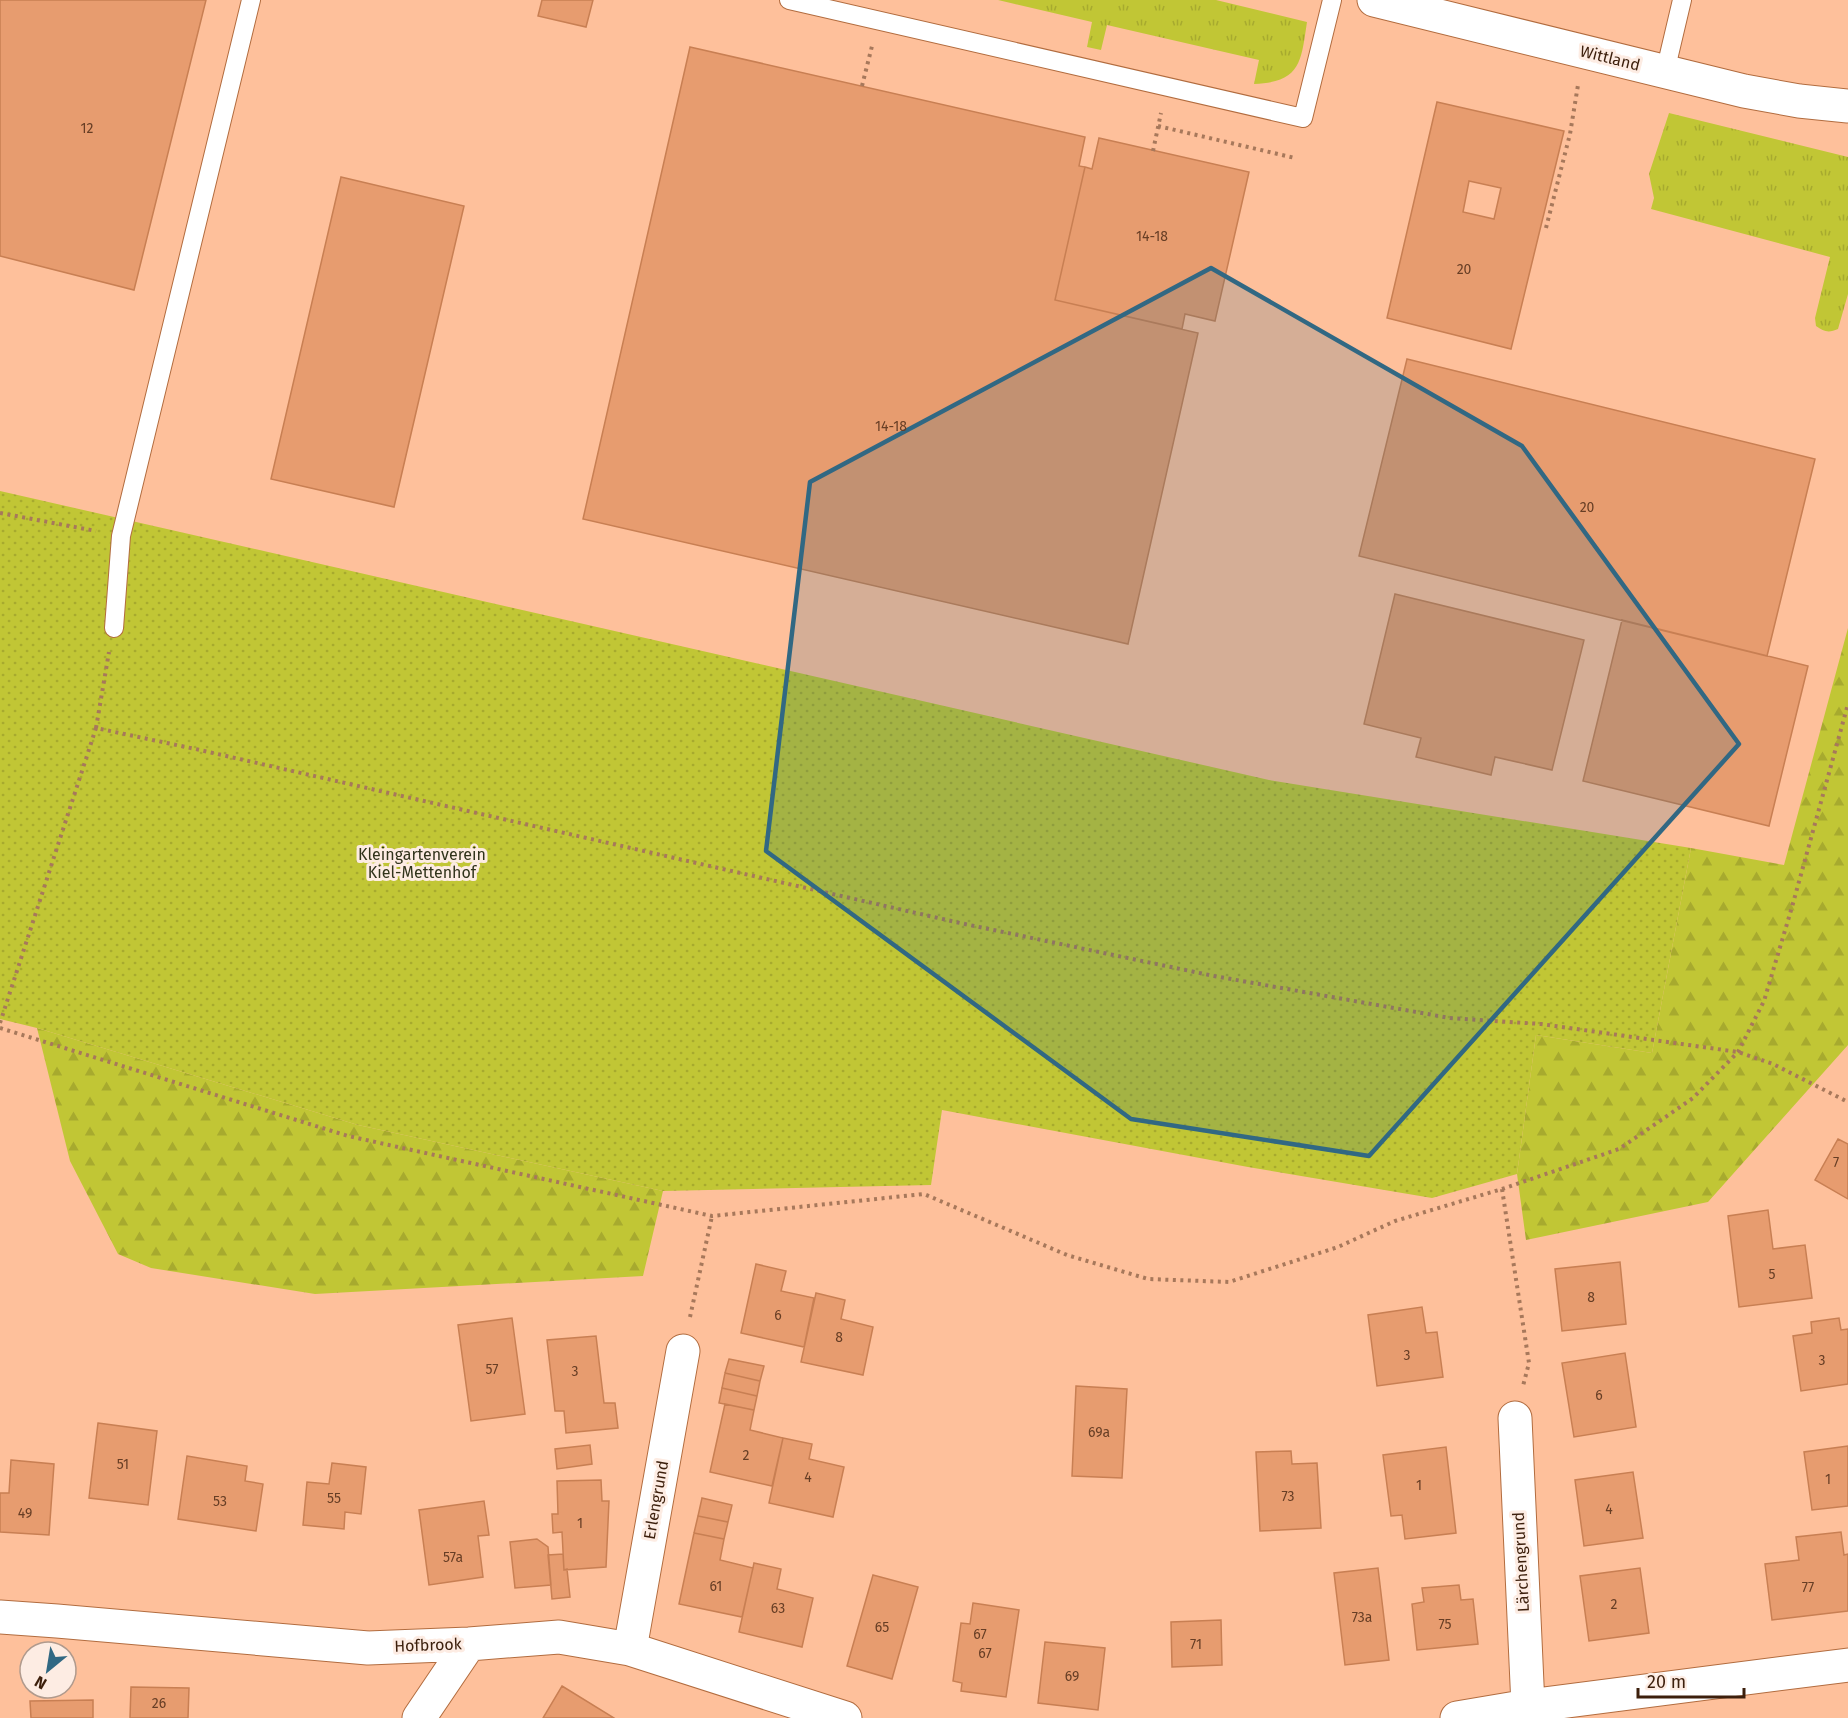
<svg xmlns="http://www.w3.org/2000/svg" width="1848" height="1718" viewBox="0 0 1848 1718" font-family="'Fira Sans',sans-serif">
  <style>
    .grass { fill: url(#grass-tufts) }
    .forest { fill: url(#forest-firs) }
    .garden { fill: url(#garden-dots) }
    .building { fill: #e79c6f; stroke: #c87f53; stroke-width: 1.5; fill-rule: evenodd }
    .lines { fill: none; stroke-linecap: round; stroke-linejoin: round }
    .service-casing { stroke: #b26c3f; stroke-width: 20 }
    .minor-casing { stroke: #b26c3f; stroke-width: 35 }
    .path { stroke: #a7785b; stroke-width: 4; stroke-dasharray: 3 4.5; stroke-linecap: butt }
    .service { stroke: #fff; stroke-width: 18 }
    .minor { stroke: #fff; stroke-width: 33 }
    .marked { fill: #316883; fill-opacity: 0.2; stroke: #316883; stroke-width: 4.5; stroke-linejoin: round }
    .labels { text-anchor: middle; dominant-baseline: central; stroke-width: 6; stroke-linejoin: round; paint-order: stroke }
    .number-label { font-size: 14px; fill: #673e25 }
    .street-label { font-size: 16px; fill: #3c1f0c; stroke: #fdece3 }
    .park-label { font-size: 16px; fill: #31331b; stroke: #fdece3 }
  </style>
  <defs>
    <pattern id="grass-tufts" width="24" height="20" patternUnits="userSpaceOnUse" patternTransform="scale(1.5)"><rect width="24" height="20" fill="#c1c635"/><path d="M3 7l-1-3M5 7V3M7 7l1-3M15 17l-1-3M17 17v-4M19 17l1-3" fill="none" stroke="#a7aa2e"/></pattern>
    <pattern id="forest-firs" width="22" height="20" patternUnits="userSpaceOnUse" patternTransform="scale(1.5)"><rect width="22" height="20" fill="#c1c635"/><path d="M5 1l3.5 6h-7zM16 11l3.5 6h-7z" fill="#a7aa2e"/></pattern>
    <pattern id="garden-dots" width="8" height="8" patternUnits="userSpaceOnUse" patternTransform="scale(1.5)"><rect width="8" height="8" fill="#c1c635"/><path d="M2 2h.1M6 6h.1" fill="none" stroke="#a7aa2e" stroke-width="1.8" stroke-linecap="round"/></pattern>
  </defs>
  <rect width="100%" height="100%" fill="#fec09b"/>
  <path class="grass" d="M998,0H1216L1307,22C1301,62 1301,82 1254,84L1259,60L1107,25L1101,50L1087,47L1092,22Z
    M1669,113L1848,157V294L1838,329C1829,333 1824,332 1816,326L1815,318L1830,257L1651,209L1654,198L1649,174Z"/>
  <path class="forest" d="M1848,628V1045L1708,1202L1526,1240L1517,1174L1536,1035L1652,1053L1691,848L1784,865Z
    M37,1028L358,1125L663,1191L643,1276L315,1294L151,1268L118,1254L70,1161Z"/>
  <path class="garden" d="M0,491L1269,780L1691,848L1652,1053L1536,1035L1517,1174L1432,1198L1248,1167L942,1110L931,1185L663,1191L358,1125L37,1028L0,1019Z"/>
  <path class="building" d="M0,0H206L134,290L0,256Z
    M542,0H593L586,27L538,16Z
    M690,47L1085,137L1079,166L1085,167L1055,300L1198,333L1128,644L583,519Z
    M1437,102L1564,131L1511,349L1387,318ZM1469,181L1501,188L1494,219L1463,212Z
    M1099,138L1249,172L1215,321L1185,314L1182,329L1055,300L1085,167L1092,169Z
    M341,177L464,206L394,507L271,479Z
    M1407,359L1815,459L1767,656L1359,556Z
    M1395,594L1584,640L1552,770L1495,757L1491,775L1416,757L1421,738L1364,724Z
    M1622,620L1808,666L1769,826L1583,781Z
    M1838,1139L1848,1144V1199L1815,1180Z
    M1768,1210L1773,1249L1805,1245L1812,1298L1739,1307L1728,1216Z
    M1620,1262L1626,1324L1562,1331L1555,1269Z
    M756,1264L786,1271L781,1291L814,1298L804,1347L741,1333Z
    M816,1293L845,1300L841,1319L873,1327L863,1375L801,1362Z
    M1422,1307L1426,1333L1437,1332L1443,1377L1377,1386L1368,1315Z
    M512,1318L525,1414L471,1421L458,1325Z
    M1839,1318L1841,1330L1848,1329V1384L1801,1391L1793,1336L1812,1333L1811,1322Z
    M596,1336L604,1403H615L618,1428L566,1433L564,1411H555L547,1340Z
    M1625,1353L1636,1427L1574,1437L1562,1363Z
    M729,1359L764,1366L760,1381L725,1373Z
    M725,1373L760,1381L757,1396L722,1388Z
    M1076,1386L1127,1389L1122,1478L1072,1476Z
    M722,1388L757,1396L754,1410L719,1403Z
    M725,1404L754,1410L750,1430L783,1438L772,1486L710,1472Z
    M98,1423L157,1431L148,1505L89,1498Z
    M783,1438L812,1444L809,1459L844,1467L833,1517L769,1503Z
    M590,1445L592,1464L557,1469L555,1449Z
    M1848,1446V1506L1812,1510L1804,1452Z
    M1446,1447L1456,1533L1405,1539L1402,1515L1391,1516L1383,1455Z
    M1291,1451L1292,1464L1317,1463L1321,1528L1260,1531L1256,1452Z
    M187,1456L247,1466L245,1481L263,1484L256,1531L178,1519Z
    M11,1460L54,1464L49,1535L0,1532V1493H9Z
    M332,1463L366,1467L361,1514L345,1512L344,1529L303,1525L307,1482L329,1484Z
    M1633,1472L1643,1538L1584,1546L1575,1480Z
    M601,1480L602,1501H609L606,1567L564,1570L562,1532L553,1533L552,1514H558L557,1481Z
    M702,1498L732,1505L728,1522L698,1516Z
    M484,1501L489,1535L478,1536L483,1577L429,1585L419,1510Z
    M698,1516L728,1522L724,1539L694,1533Z
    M1841,1532L1844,1555L1848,1554V1611L1772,1620L1765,1564L1799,1560L1796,1537Z
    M694,1533L724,1539L720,1560L753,1568L742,1617L679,1604Z
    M537,1539L548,1547L551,1585L515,1588L510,1542Z
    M563,1554L564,1570L567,1569L570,1597L552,1599L548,1555Z
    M754,1563L781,1569L777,1589L813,1598L802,1647L739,1632Z
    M1378,1568L1389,1660L1345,1665L1334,1573Z
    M1640,1568L1649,1633L1589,1641L1580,1576Z
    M873,1575L918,1587L892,1679L847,1666Z
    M1459,1585L1461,1600L1473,1599L1478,1644L1417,1650L1412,1604L1424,1602L1422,1588Z
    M973,1603L1019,1610L1006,1697L961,1691L962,1683L953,1681L961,1623L970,1624Z
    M1221,1620L1222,1665L1172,1667L1171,1622Z
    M1045,1642L1105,1648L1098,1710L1038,1703Z
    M562,1686L614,1718H543Z
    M131,1687L189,1688L188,1718H130Z
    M93,1700V1718H31L30,1701Z"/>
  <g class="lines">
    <g class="service-casing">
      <path id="service" d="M789,0L1303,118L1332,0
        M1665,72L1682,0
        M114,628L121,536L251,0"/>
    </g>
    <g class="minor-casing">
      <path id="minor" d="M1374,0L1744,91L1799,101L1848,106
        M1515,1418L1528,1706
        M0,1617L57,1621L368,1648L469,1644L559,1637L630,1649L845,1718
        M630,1649L683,1351
        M419,1718L469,1644
        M1457,1718L1528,1706L1848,1665"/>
    </g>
    <path class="path" d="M862,86L872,46
      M1158,126L1295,158
      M1153,151L1161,113
      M1546,228L1570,134L1578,85
      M0,513L96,531
      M96,728L109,652
      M0,1023L96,728L200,750L960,923L1214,976L1450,1018L1541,1024L1738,1052L1773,1064L1848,1102
      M0,1028L348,1136L712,1216L924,1194L1067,1255L1148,1279L1229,1282L1338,1247L1395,1221L1502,1189L1619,1149L1693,1098L1738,1052L1764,1001L1792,907L1848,704
      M1502,1189L1529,1363L1523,1386
      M690,1317L712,1216"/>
    <use href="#service" class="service"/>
    <use href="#minor" class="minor"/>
  </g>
  <path class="marked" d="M1211,268L1522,446L1739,744L1369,1156L1131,1119L766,851L810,482Z"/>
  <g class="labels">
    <g class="number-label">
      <text x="87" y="128">12</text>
      <text x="1152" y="236">14-18</text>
      <text x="1464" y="269">20</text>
      <text x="891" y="426">14-18</text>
      <text x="1587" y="507">20</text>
      <text x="1836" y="1162">7</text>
      <text x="1772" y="1274">5</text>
      <text x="1591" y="1297">8</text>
      <text x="778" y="1315">6</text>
      <text x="839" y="1337">8</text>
      <text x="1407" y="1355">3</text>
      <text x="1822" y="1360">3</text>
      <text x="492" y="1369">57</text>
      <text x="575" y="1371">3</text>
      <text x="1599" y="1395">6</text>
      <text x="1099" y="1432">69a</text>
      <text x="746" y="1455">2</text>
      <text x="123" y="1464">51</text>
      <text x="808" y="1477">4</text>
      <text x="1828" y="1479">1</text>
      <text x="1419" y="1485">1</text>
      <text x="1288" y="1496">73</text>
      <text x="334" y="1498">55</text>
      <text x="220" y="1501">53</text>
      <text x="1609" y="1509">4</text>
      <text x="25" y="1513">49</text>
      <text x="580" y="1523">1</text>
      <text x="453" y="1557">57a</text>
      <text x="716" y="1586">61</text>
      <text x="1808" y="1587">77</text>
      <text x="1614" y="1604">2</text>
      <text x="778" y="1608">63</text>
      <text x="1362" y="1617">73a</text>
      <text x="1445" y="1624">75</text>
      <text x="882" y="1627">65</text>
      <text x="980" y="1634">67</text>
      <text x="1196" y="1644">71</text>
      <text x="985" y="1653">67</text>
      <text x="1072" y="1676">69</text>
      <text x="159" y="1703">26</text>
    </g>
    <g class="street-label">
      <text transform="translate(1610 58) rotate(14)">Wittland</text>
      <text transform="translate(656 1500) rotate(-80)">Erlengrund</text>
      <text transform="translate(1521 1562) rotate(-93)">Lärchengrund</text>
      <text transform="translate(428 1645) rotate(-2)">Hofbrook</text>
    </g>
    <g class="park-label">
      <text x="422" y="854">Kleingartenverein<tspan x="422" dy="18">Kiel-Mettenhof</tspan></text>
    </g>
  </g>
  <g transform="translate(48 1670) rotate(210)"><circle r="28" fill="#fdece3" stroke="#b09a8d" stroke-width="1.5"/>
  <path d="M0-4.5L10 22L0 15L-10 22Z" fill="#316883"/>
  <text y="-9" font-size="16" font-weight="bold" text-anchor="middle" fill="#3c1f0c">N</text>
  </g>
  <path d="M1638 1688v9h106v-9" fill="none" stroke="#3c1f0c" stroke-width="3"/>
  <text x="1647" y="1688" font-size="18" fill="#3c1f0c" stroke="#fdece3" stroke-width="4.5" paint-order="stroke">20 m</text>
</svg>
